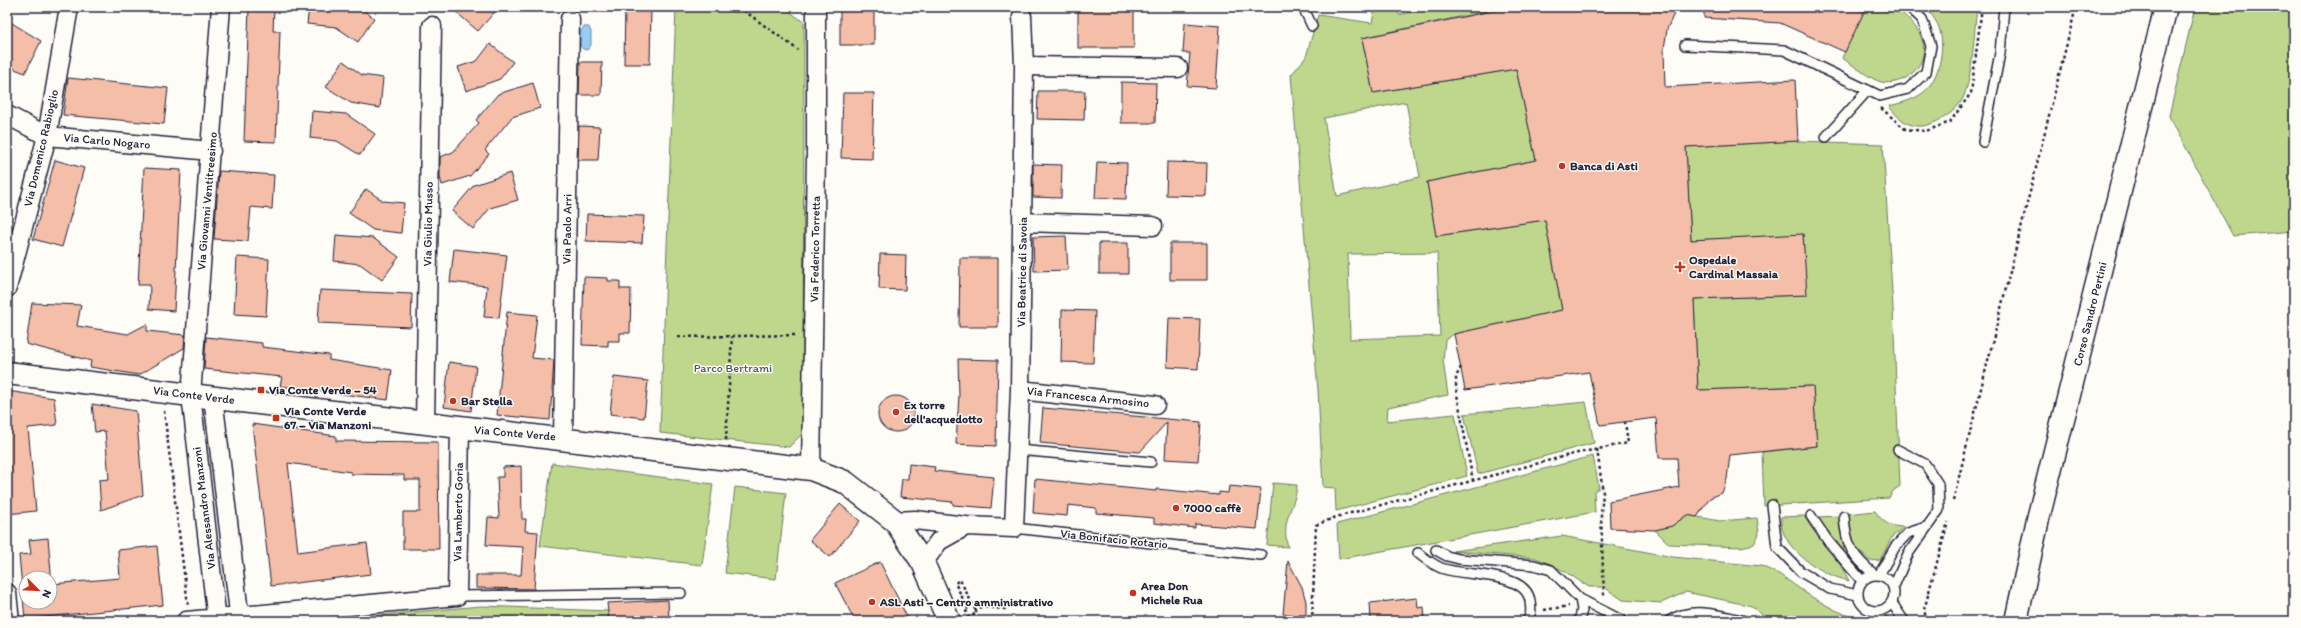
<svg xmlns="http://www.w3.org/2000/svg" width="2301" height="628" viewBox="0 0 2301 628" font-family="Itim,sans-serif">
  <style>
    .green { fill: #bed78d; stroke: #707c64; fill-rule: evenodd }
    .water { fill: #95cdf4; stroke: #6789aa }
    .building { fill: #f4bea8; stroke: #22223b; fill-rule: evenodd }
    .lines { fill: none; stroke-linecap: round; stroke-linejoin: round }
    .service-casing { stroke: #22223b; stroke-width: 12 }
    .minor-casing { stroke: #22223b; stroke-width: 21 }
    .tertiary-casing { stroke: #22223b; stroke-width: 25 }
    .path { stroke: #22223b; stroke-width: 2.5; stroke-dasharray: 3 3; stroke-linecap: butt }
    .service { stroke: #fdfcf7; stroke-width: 9 }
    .minor { stroke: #fdfcf7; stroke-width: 18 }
    .tertiary { stroke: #fdfcf7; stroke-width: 22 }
    .poi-dot { fill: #c8321e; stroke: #fdfcf7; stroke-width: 1.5 }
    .labels { text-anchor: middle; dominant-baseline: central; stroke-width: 3; stroke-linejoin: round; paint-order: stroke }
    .street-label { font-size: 12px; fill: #22223b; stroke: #fdfcf7 }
    .poi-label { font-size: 12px; font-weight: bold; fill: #22223b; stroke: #fdfcf7; text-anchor: start }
    .park-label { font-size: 12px; fill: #515854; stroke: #fdfcf7 }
  </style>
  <rect width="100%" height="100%" fill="#fdfcf7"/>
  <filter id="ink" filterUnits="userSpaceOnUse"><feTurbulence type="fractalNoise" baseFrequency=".025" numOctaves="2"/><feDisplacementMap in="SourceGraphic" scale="8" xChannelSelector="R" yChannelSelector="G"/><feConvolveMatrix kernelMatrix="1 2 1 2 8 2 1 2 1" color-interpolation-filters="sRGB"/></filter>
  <g filter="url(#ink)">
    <path class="green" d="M676,7H783L804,22L803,433L789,447L660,433Z
      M1375,7H1397L1399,15L1431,7H1505L1362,38L1373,93L1516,69L1536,160L1427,182L1436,236L1545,220L1562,310L1454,334L1445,340L1443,360L1448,395L1388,407L1387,421L1455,414L1467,476L1336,511L1335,488L1323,487L1318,390L1291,75L1306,57L1318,15L1372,23ZM1406,102L1420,177L1337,196L1324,118ZM1437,253L1440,336L1350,339L1348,254Z
      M1853,7H1896C1907,18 1920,28 1923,43C1928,67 1903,87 1881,82C1870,79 1852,64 1842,58L1863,12Z
      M1925,7H1977C1974,31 1973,77 1963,98C1956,112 1941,121 1927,125C1911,130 1897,118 1889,106C1901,103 1914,100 1924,92C1939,79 1945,49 1940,31C1938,22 1931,14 1925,7Z
      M2195,7H2294V231L2233,236L2169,116Z
      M1798,141L1883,144L1893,308L1900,486L1893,491L1889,498L1764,506L1762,452L1817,446L1813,386L1698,390L1694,299L1806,295L1803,235L1691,240L1686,147Z
      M1586,402L1594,443L1478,474L1464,414Z
      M1593,456L1599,488L1594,491L1595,512L1339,559L1337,524Z
      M552,463L713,484L702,565L540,546Z
      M1273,483L1297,485C1295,510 1280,518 1288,547L1267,545Z
      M735,487L786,493L776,579L725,573Z
      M1875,511C1883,523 1890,527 1905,527L1892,537L1880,560L1870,561L1853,545L1848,514Z
      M1687,515L1720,521L1757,518L1759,534L1754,544L1741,547L1669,544L1655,530L1672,526Z
      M1804,516C1817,539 1838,556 1849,581C1822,575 1778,548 1781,517Z
      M1840,516L1844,551L1816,517Z
      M1562,536L1673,557L1761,566L1779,574L1810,596L1835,610L1862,621H1769L1752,606L1686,592L1661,603L1623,600L1604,587H1589L1564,571L1536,558L1453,551Z
      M481,606L608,611L609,621H358V617Z"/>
    <path class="water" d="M584,27H589L591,32V45L587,50L583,49L580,46V32Z"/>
    <path class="building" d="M249,7H274L273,31H280L276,142L244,141Z
      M309,7H359L374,18L358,42L336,27L307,24Z
      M450,7H499L478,31Z
      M625,7H651L650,64H624Z
      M1078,7H1134V48H1078Z
      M1511,7H1677L1667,29L1664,49L1665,87L1795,80L1798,141L1686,147L1691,240L1803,234L1807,295L1694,299L1698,390L1813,386L1817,446L1730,455L1727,479L1722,493L1710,498L1697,517L1687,515L1672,526L1655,530L1610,528L1609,501L1679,487L1677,458H1659L1656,418L1600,425L1589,372L1465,390L1454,334L1562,310L1545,220L1436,236L1427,182L1536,160L1516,69L1373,93L1362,38Z
      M1704,7H1853L1864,12L1845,52L1780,23L1704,18Z
      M840,9H874V45H840Z
      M7,20L41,41L25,73L7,66Z
      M1185,23L1220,26L1216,88L1187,86L1190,53H1183Z
      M490,44L513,62L500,79L466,91L458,67L477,61Z
      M343,61L362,75L383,78L380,108L351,103L326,87Z
      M580,62H602L601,95H579Z
      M68,78L168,88L164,124L63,115Z
      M1121,82L1156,83L1155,123H1121Z
      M533,83L540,108L512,117L485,150L489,154L470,176L442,185L440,177V157L453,152L479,123L476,120L498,94Z
      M1038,91H1085L1084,120L1037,119Z
      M843,93H874L872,159L841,158Z
      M312,111L346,114L375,134L360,155L337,141L310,138Z
      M579,126L600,127L598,160H578Z
      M55,160L84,168L62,247L33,239Z
      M1097,162L1127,163L1126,199L1095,198Z
      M1167,162L1207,163L1206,196L1166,195Z
      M1033,164L1062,165L1061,198L1033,197Z
      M144,168L181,170L174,311L149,309L150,285H138Z
      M219,171L274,175L272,209L251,207L248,241L214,239Z
      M510,173L518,200L490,208L473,229L452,211L474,185Z
      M366,189L383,201L404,203L401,233L373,230L349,213Z
      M587,214L644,216L642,243L586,241Z
      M336,235L373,238L399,257L382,280L360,264L334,261Z
      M1066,236L1068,270L1034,271L1033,237Z
      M1099,243H1128V274H1099Z
      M1170,243H1207V280H1170Z
      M454,249L507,255L499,318L484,317L487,286L450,282Z
      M880,254L906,255L905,290L879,289Z
      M237,257L269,259L266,316L234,314Z
      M960,258H998V327H959Z
      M584,277L608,278V281H620V289H631L630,333H620V341H608V346L582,345Z
      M320,290L412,294L411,327L318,323Z
      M32,303L81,305L77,326L128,334L147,324V331L185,335L184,348L139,375L90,367L91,361L26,344Z
      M1062,310L1095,311L1093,363L1061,362Z
      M507,312L537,315L532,358L554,360L550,420L497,415Z
      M1169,318L1200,319L1198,369L1167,367Z
      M206,337L262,343V347L329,355V360L392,370L388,400L280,386L282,377L204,369Z
      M958,359L998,360L996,446L956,444L959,395Z
      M449,362L476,366L471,411L444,407Z
      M614,377L648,381L644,418L610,414Z
      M7,391L54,398L57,425L28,428L36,511L7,514Z
      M878 414a18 18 0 1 1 36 0a18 18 0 1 1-36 0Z
      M92,404L136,411L143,495L101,510L99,480L109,479L105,431L95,432Z
      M1043,408L1201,422L1198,461L1165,459L1167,422L1140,452L1040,443Z
      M252,424L336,436V441L438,442L439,549H403V512H420V480H404V475L351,474V472L288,463L298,552L367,543L371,574L271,586Z
      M909,464L935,467L934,471L994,477L991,508L953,505V502L900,497L902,479H908Z
      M521,466L522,519H526L525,531L538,532L534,589L476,588V575H521L523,547L486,545L488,517L499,518L497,477H503V467Z
      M1035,479L1156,491V489L1219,495V492L1228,493L1229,486L1261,489L1257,529L1195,524V528L1154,523V518L1096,513V508L1068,505L1067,516L1033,513Z
      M840,504L860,521L830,557L810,540Z
      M48,538L52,584L120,578L118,550L157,546L163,605L25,619L19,555L31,554L29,540ZM26,578H50V602H26Z
      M1288,561L1302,587L1306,602V615L1283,614Z
      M880,562L909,621H855L835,583Z
      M1417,598L1418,608L1424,607L1425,621H1371L1370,603Z
      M668,600L669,621H609L607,603Z"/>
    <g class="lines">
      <g class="service-casing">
        <path id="service" d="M1303,7L1312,26
          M1685,45L1784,50L1880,96L1908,89L1926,72L1931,46L1922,19L1909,7
          M1826,137L1868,90
          M1983,142L2000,53L2004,7
          M1018,450L1151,462
          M1772,505L1777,547L1801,572L1830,589L1858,595
          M1811,516L1828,541L1862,581
          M1844,516C1846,546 1852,556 1875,575
          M1014,528L1261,555
          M1436,550L1447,556L1459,559L1534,565L1551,570L1580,599L1623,621
          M1418,553C1425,559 1433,564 1441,568C1465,577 1526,571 1530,601C1531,610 1532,613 1527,621
          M1858 593a18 18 0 1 1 36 0a18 18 0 1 1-36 0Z
          M1879,575L1895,547L1908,533L1926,527
          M1894,586L1908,554L1939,510L1938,484L1925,464L1898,450
          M457,596L681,593
          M1892,603L1904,621
          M1874,611L1883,621
          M1579,621L1582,610L1580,599
          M1669,621C1691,606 1721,615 1745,621"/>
      </g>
      <g class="minor-casing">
        <path id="minor" d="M1024,66L1178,68
          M7,115L47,136L211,151
          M1022,222L1153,226
          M7,288L47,136L69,7
          M1020,390L1155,405
          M213,397L240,621
          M425,423L432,26
          M563,438L570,19
          M811,469L816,153V7
          M895,521L915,520L966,526L1014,528L1020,390L1024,66L1022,16
          M923,563L939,541L966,526
          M7,593L10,621
          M186,621L457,596L460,428
          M217,621L191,395L221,7"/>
      </g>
      <g class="tertiary-casing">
        <path id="tertiary" d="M7,373L811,469L845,482L895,521L923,563L949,621
          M2016,621L2038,519L2166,7"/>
      </g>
      <path class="path" d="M739,7L798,50
        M1881,108L1905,129L1926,131L1950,122L1971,93L1982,7
        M678,337L797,335
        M1461,367L1456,377V389L1473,481
        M164,411L188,605
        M726,440L732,336
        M1597,449L1603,493L1601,514L1604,598
        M1953,501L2076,7
        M1544,610L1569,606
        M965,612L969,611L955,583L960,580L975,609L981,607L1007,609
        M967,618L977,613L975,609
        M1312,621L1316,525L1336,517L1573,454L1628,443L1625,422
        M1927,621L1924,610L1948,522"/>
      <use href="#service" class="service"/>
      <use href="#minor" class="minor"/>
      <use href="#tertiary" class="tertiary"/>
    </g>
  </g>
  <g class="poi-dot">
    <circle cx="1562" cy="166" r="4"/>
    <path d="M1678 261h4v4h4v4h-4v4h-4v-4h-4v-4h4z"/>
    <rect x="257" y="386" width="8" height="8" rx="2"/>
    <circle cx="453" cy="401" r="4"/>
    <circle cx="896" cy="412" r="4"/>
    <rect x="272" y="414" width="8" height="8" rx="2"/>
    <circle cx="1176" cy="508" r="4"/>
    <circle cx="1133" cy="593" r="4"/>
    <circle cx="872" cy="602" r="4"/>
  </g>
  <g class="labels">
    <g class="street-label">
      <text transform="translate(107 141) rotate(5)">Via Carlo Nogaro</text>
      <text transform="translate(41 148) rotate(-77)">Via Domenico Rabioglio</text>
      <text transform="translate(207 201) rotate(-85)">Via Giovanni Ventitreesimo</text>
      <text transform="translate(428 224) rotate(-89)">Via Giulio Musso</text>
      <text transform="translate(567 229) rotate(-89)">Via Paolo Arri</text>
      <text transform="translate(815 249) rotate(-89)">Via Federico Torretta</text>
      <text transform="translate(1022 272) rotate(-89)">Via Beatrice di Savoia</text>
      <text transform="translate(2090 314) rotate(-76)">Corso Sandro Pertini</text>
      <text transform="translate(194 395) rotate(7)">Via Conte Verde</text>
      <text transform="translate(1088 397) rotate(6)">Via Francesca Armosino</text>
      <text transform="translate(515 433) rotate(5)">Via Conte Verde</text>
      <text transform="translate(204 508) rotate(-97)">Via Alessandro Manzoni</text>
      <text transform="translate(458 512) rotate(-89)">Via Lamberto Goria</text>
      <text transform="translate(1114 539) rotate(6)">Via Bonifacio Rotario</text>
    </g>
    <g class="poi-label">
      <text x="1570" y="166">Banca di Asti</text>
      <text x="1689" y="260">Ospedale<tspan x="1689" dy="14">Cardinal Massaia</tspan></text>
      <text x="269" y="390">Via Conte Verde – 54</text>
      <text x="461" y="401">Bar Stella</text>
      <text x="904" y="405">Ex torre<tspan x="904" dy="14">dell'acquedotto</tspan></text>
      <text x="284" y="411">Via Conte Verde<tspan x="284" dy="14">67 – Via Manzoni</tspan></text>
      <text x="1184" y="508">7000 caffè</text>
      <text x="1141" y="586">Area Don<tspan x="1141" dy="14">Michele Rua</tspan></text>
      <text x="880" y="602">ASL Asti – Centro amministrativo</text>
    </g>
    <g class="park-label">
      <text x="733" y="368">Parco Bertrami</text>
    </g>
  </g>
  <rect width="2301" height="628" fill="none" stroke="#fdfcf7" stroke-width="24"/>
  <rect x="12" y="12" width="2277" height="604" fill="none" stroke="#22223b" stroke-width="1.5" filter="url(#ink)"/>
  <g transform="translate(38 590) rotate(114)"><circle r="19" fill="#fdfcf7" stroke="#a5a5ac"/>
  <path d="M0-3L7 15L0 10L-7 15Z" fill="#c8321e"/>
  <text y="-6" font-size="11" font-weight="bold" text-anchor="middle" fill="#22223b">N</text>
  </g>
</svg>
